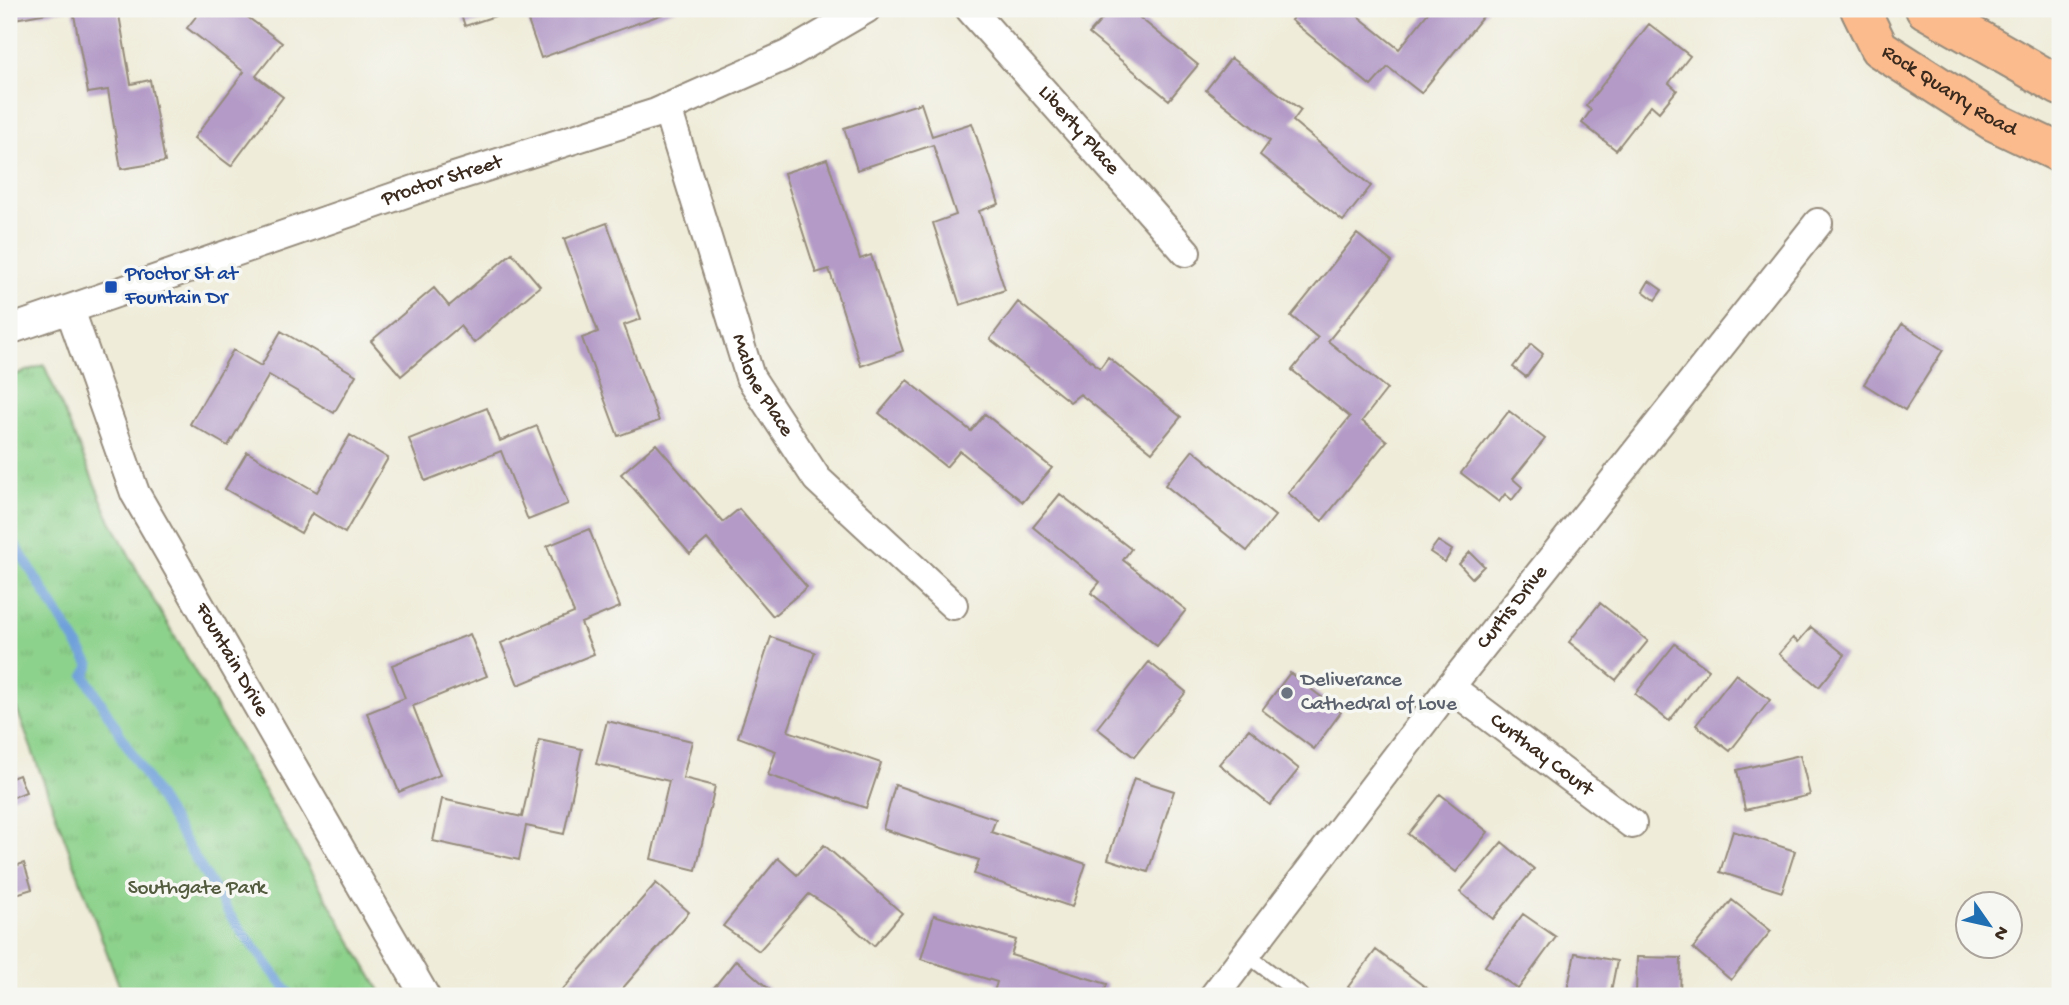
<svg xmlns="http://www.w3.org/2000/svg" width="2069" height="1005" viewBox="0 0 2069 1005" font-family="'Gochi Hand',sans-serif">
  <style>
    .grass { fill: url(#grass-tufts); stroke: #647e55; stroke-width: 2 }
    .lines { fill: none; stroke-linecap: round; stroke-linejoin: round }
    .stream { stroke: #70a0da; stroke-width: 10 }
    .building { fill: #b49bc7 }
    .lane-casing { stroke: #958b7c; stroke-width: 18 }
    .street-casing { stroke: #958b7c; stroke-width: 32 }
    .primary-casing { stroke: #958b7c; stroke-width: 42 }
    .lane { stroke: #fff; stroke-width: 14 }
    .street { stroke: #fff; stroke-width: 28 }
    .primary { stroke: #fbbb8d; stroke-width: 38 }
    .transit-dot { fill: #1a4fb4; stroke: #f6f6f2; stroke-width: 2.5 }
    .worship-dot { fill: #6b7280; stroke: #f6f6f2; stroke-width: 2.5 }
    .labels { text-anchor: middle; dominant-baseline: central; stroke-width: 7; stroke-linejoin: round; paint-order: stroke }
    .street-label { font-size: 21px; fill: #3b2a1e; stroke: #f6f6f2 }
    .transit-label { font-size: 21px; fill: #164399; stroke: #f6f6f2; text-anchor: start }
    .worship-label { font-size: 21px; fill: #5b616d; stroke: #f6f6f2; text-anchor: start }
    .park-label { font-size: 21px; fill: #545c3f; stroke: #f6f6f2 }
  </style>
  <defs>
    <pattern id="grass-tufts" width="24" height="20" patternUnits="userSpaceOnUse" patternTransform="scale(1.75)"><rect width="24" height="20" fill="#8dd28c"/><path d="M3 7l-1-3M5 7V3M7 7l1-3M15 17l-1-3M17 17v-4M19 17l1-3" fill="none" stroke="#7bb478"/></pattern>
  </defs>
  <rect width="100%" height="100%" fill="#f6f6f2"/>
  <filter id="ink" filterUnits="userSpaceOnUse"><feTurbulence type="fractalNoise" baseFrequency=".0143" numOctaves="2"/><feDisplacementMap in="SourceGraphic" scale="14" xChannelSelector="R" yChannelSelector="G"/><feConvolveMatrix kernelMatrix="1 2 1 2 8 2 1 2 1" color-interpolation-filters="sRGB"/></filter>
  <filter id="wash" filterUnits="userSpaceOnUse"><feTurbulence type="fractalNoise" baseFrequency=".00686" numOctaves="4" result="noise"/><feDisplacementMap in="SourceGraphic" scale="28" xChannelSelector="R" yChannelSelector="G"/><feGaussianBlur stdDeviation="1.57" result="paint"/><feColorMatrix in="noise" values="0 0 0 0 0 0 0 0 0 0 0 0 0 0 0 0 0 1.4 0 .05"/><feComposite in="paint" operator="in"/></filter>
  <g filter="url(#wash)">
    <rect width="100%" height="100%" fill="#efecd9"/>
    <path class="grass" d="M44,365L108,515L146,587L383,996H123L9,688V377Z"/>
    <g class="lines">
      <path class="stream" d="M9,535L90,665L85,676L229,914L291,996"/>
    </g>
    <g id="blocks">
      <path class="building" d="M9,9H64V10L9,20Z
        M73,9H118L131,84L150,80L165,162L121,169L108,90L88,93Z
        M202,9H237L282,43L256,76L283,97L231,166L194,138L244,72L187,28Z
        M459,9H506L507,12L465,26Z
        M543,9H677L541,58L526,15Z
        M1111,9H1129L1198,65L1169,100L1089,34Z
        M1300,9H1349L1399,49L1431,9H1489L1421,93L1388,67L1371,86L1291,20Z
        M1649,24L1690,56L1669,83L1677,90L1659,112L1651,105L1616,150L1582,123L1591,110L1586,106Z
        M1231,58L1301,110L1293,121L1371,186L1343,221L1260,155L1270,141L1206,90Z
        M921,103L932,136L972,123L999,204L979,211L1005,290L960,305L933,223L956,215L933,145L857,170L844,128Z
        M827,159L860,259L871,255L903,351L861,366L829,269L816,273L784,173Z
        M607,223L641,319L624,325L659,421L618,436L582,338L598,332L564,239Z
        M1357,234L1392,262L1328,341L1387,389L1362,421L1387,441L1322,521L1288,493L1350,417L1292,370L1318,338L1291,316Z
        M512,253L540,286L474,343L460,326L401,376L371,341L434,288L449,306Z
        M1649,281L1662,290L1655,300L1643,291Z
        M1018,302L1100,368L1108,357L1181,417L1152,452L1080,394L1070,402L990,339Z
        M1902,324L1943,350L1905,410L1864,384Z
        M281,331L356,375L334,413L269,375L228,446L190,424L233,350L261,366Z
        M1531,344L1543,354L1526,377L1513,367Z
        M907,380L971,431L985,414L1052,468L1023,502L960,451L946,467L879,413Z
        M487,408L500,441L537,426L568,504L528,520L501,451L425,481L409,439Z
        M1509,411L1545,439L1513,479L1522,487L1512,500L1505,494L1499,502L1461,473Z
        M350,435L388,458L345,533L312,513L301,533L225,489L247,452L317,492Z
        M656,444L723,522L739,509L807,587L773,616L707,539L690,554L621,474Z
        M1193,450L1275,516L1247,551L1165,485Z
        M1060,494L1131,549L1123,560L1186,610L1157,646L1091,593L1100,582L1033,527Z
        M589,529L620,607L581,623L594,654L518,685L501,643L574,613L547,546Z
        M1438,541L1452,550L1445,562L1430,552Z
        M1470,552L1484,566L1472,578L1459,564Z
        M1600,603L1648,641L1616,680L1569,642Z
        M1811,627L1845,655L1819,687L1779,654L1793,638L1798,642Z
        M470,634L487,676L413,706L440,775L399,792L367,713L405,698L392,665Z
        M771,637L815,652L788,731L881,763L866,808L768,775L776,751L738,737Z
        M1675,644L1709,670L1669,721L1635,694Z
        M1149,662L1186,692L1134,757L1097,728Z
        M1290,673L1341,712L1314,749L1262,710Z
        M1736,674L1770,700L1730,751L1696,725Z
        M607,721L692,741L683,778L715,786L696,870L651,859L669,781L596,764Z
        M1249,729L1299,769L1270,805L1219,764Z
        M539,740L582,749L564,834L526,826L519,860L433,841L442,799L522,817Z
        M1800,755L1810,795L1745,810L1737,770Z
        M19,775L26,792L9,799V779Z
        M1134,778L1174,791L1148,872L1108,859Z
        M895,785L996,819L991,832L1086,864L1072,907L974,874L979,860L883,829Z
        M1440,794L1488,832L1456,872L1408,834Z
        M1733,831L1795,851L1782,892L1720,872Z
        M1502,842L1534,869L1493,919L1460,892Z
        M824,845L902,913L874,946L835,911L809,894L759,951L723,926L778,858L797,875Z
        M24,863L32,889L10,896L9,868Z
        M656,883L689,912L616,996H557Z
        M1732,900L1771,931L1731,980L1693,948Z
        M1523,914L1556,937L1518,989L1485,966Z
        M934,915L1016,940L1011,955L1107,984L1103,996L993,995L997,982L921,959Z
        M1376,950L1437,996H1361L1348,987Z
        M1575,953L1617,961L1610,996H1566Z
        M1637,957L1681,958L1680,996H1636Z
        M736,960L777,996H707Z"/>
    </g>
  </g>
  <g filter="url(#ink)">
    <use href="#blocks" fill-opacity="0" stroke="#958b7c" stroke-width="2"/>
    <g class="lines">
      <g class="lane-casing">
        <path id="lane" d="M1246,954L1302,996"/>
      </g>
      <g class="street-casing">
        <g id="street">
          <path id="s1" d="M970,9L1186,252"/>
          <path id="s2" d="M667,108L750,377L817,479L953,605"/>
          <path id="s3" d="M70,310L135,493L425,996"/>
          <path id="s4" d="M9,330L426,186L656,113L787,55L866,9"/>
          <path id="s5" d="M1450,687L1632,824"/>
          <path id="s6" d="M1214,996L1450,687L1818,223"/>
        </g>
      </g>
      <g class="primary-casing">
        <g id="primary">
          <path id="s7" d="M1860,9L1879,48L1993,121L2060,153"/>
          <path d="M1925,9L2060,86"/>
        </g>
      </g>
      <use href="#lane" class="lane"/>
      <use href="#street" class="street"/>
      <use href="#primary" class="primary"/>
    </g>
  </g>
  <rect class="transit-dot" x="104" y="280" width="14" height="14" rx="3.5"/>
  <circle class="worship-dot" cx="1287" cy="693" r="7"/>
  <g class="labels">
    <g class="street-label">
      <text stroke="none"><textPath href="#s7" startOffset="126">Rock Quarry Road</textPath></text>
      <text stroke="none"><textPath href="#s1" startOffset="163">Liberty Place</textPath></text>
      <text stroke="none"><textPath href="#s4" startOffset="458">Proctor Street</textPath></text>
      <text stroke="none"><textPath href="#s2" startOffset="294">Malone Place</textPath></text>
      <text stroke="none"><textPath href="#s6" startOffset="490">Curtis Drive</textPath></text>
      <text stroke="none"><textPath href="#s3" startOffset="387">Fountain Drive</textPath></text>
      <text stroke="none"><textPath href="#s5" startOffset="114">Curthay Court</textPath></text>
    </g>
    <g class="transit-label">
      <text x="125" y="275">Proctor St at<tspan x="125" dy="24">Fountain Dr</tspan></text>
    </g>
    <g class="worship-label">
      <text x="1301" y="681">Deliverance<tspan x="1301" dy="24">Cathedral of Love</tspan></text>
    </g>
    <g class="park-label">
      <text x="197" y="889">Southgate Park</text>
    </g>
  </g>
  <rect width="2069" height="1005" fill="none" stroke="#f6f6f2" stroke-width="35"/>
  <g transform="translate(1989 925) rotate(124)"><circle r="33" fill="#f6f6f2" stroke="#aba49d" stroke-width="2"/>
  <path d="M0-5L12 26L0 18L-12 26Z" fill="#1f6fb2"/>
  <text y="-10" font-size="19" font-weight="bold" text-anchor="middle" fill="#3b2a1e">N</text>
  </g>
</svg>
